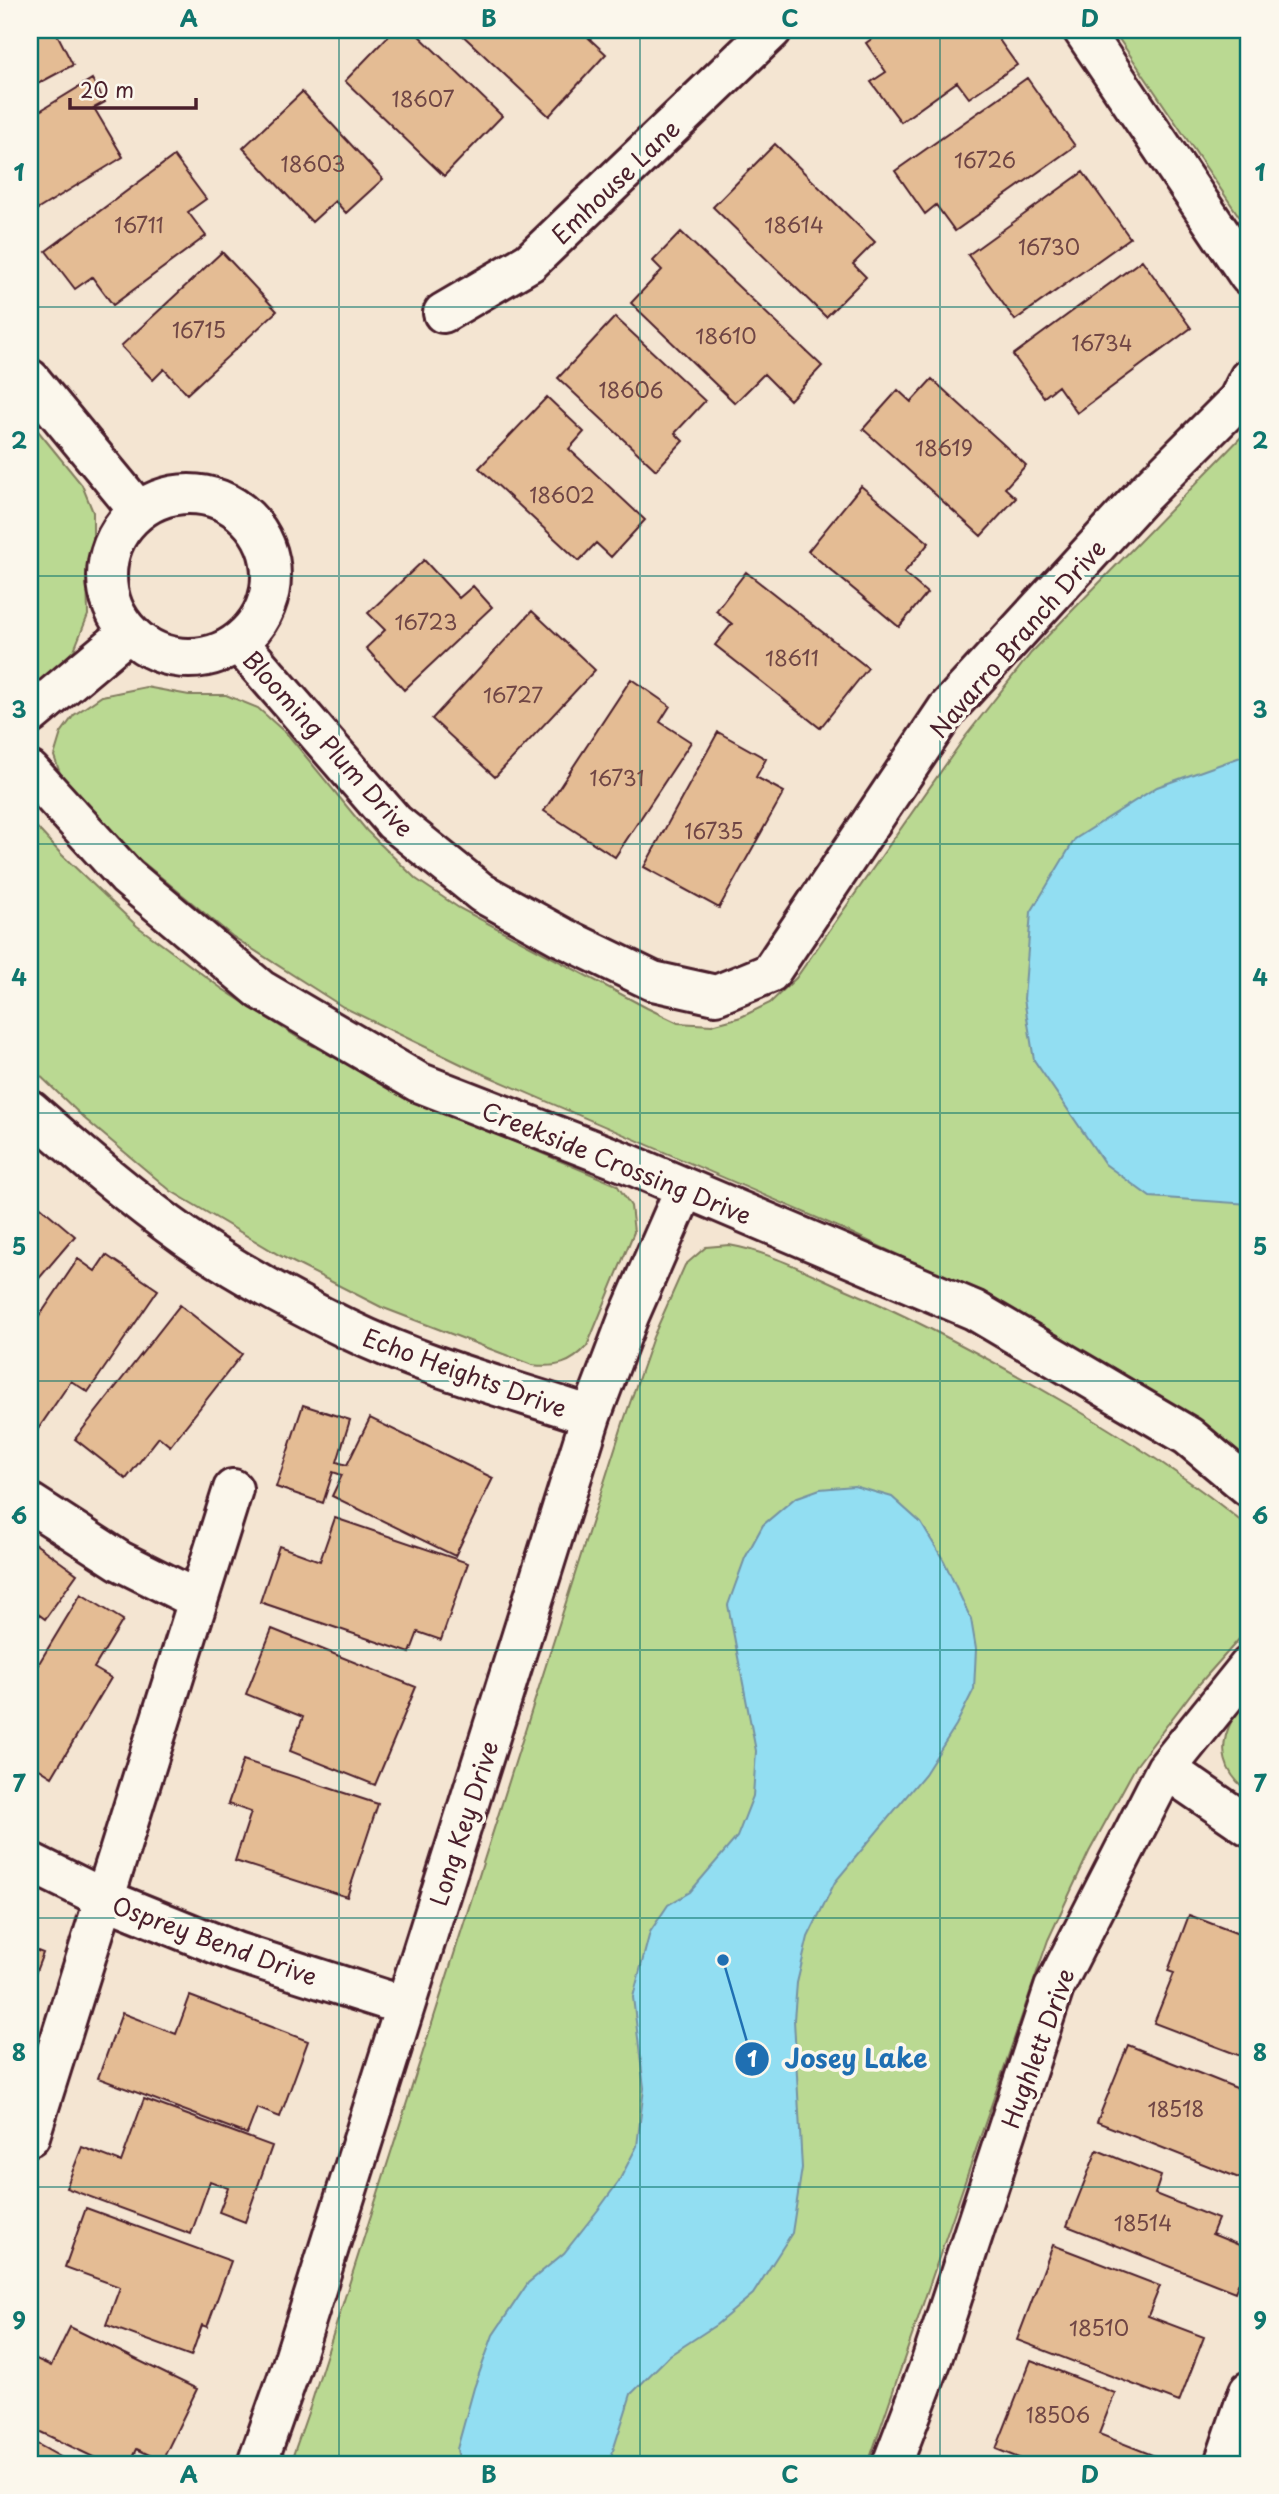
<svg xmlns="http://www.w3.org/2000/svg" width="1279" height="2494" viewBox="0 0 1279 2494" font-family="'Playpen Sans',sans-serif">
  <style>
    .green { fill: #bad992; stroke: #827c5e; stroke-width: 2 }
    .water { fill: #92def2; stroke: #7592a2; stroke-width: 2 }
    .building { fill: #e4bc94; stroke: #4a1f2b; stroke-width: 2 }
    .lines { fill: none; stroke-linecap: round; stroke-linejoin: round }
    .minor-casing { stroke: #4a1f2b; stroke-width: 44 }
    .minor { stroke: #fbf7ec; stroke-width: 38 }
    .grid { fill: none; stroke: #0f766e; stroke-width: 2; stroke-opacity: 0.55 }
    .labels { text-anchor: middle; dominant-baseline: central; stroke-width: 7; stroke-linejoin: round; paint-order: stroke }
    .number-label { font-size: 21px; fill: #704645 }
    .street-label { font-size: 24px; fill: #4a1f2b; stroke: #fbf7ec }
    .leader { fill: none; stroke: #1f6fb2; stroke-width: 2.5 }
    .callout-dot { fill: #1f6fb2; stroke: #fbf7ec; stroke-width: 2.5 }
    .mark-label { font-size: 21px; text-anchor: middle; font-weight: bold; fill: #fff }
    .callout-label { font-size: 26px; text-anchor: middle; font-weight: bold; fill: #1f6fb2; stroke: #fbf7ec; stroke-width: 7; stroke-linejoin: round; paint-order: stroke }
    .neatline { fill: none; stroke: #0f766e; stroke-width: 2.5 }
    .grid-label { font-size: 23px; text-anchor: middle; font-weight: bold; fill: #0f766e }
  </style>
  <rect width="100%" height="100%" fill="#f4e5d2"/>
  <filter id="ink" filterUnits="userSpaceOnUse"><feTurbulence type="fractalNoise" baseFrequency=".0143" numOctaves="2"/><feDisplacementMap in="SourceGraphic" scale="14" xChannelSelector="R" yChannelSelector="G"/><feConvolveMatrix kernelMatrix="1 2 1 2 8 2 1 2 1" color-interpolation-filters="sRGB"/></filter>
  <g filter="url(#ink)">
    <path class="green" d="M1113,30H1249V231Z
      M30,421L82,485L93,512V545L87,575L88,615L74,650L44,679L30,686Z
      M1249,429V1459L1142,1385L1010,1308L845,1230L467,1067L343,1007L232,936L133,854L63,782L54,756L61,733L74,715L102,696L146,687L189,695H226L258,708L289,736L367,831L416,879L459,908L647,1008L678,1023L712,1025L741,1017L770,1003L796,978L965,737L1031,653Z
      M30,820L62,855L137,926L221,988L300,1039L404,1095L617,1185L631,1206L634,1232L587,1346C571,1364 556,1368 532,1365L381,1307L279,1255L171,1191L85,1119L30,1066Z
      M729,1245C769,1252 805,1271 843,1288C923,1322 999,1364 1074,1408C1134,1444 1195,1482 1249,1528V1628L1193,1691L1136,1766L1089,1852L1048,1940L868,2464H290L310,2407L623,1423L653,1337L685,1265L706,1247Z
      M1249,1699V1792C1224,1774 1217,1749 1232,1720C1235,1712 1244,1705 1249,1699Z"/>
    <path class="water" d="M1249,754V1204L1150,1197L1105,1164L1034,1060L1024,999L1031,912L1075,839L1157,787Z
      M854,1486L892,1497L921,1523L944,1561L971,1619L976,1649L974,1689L956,1725L925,1774L835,1882L808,1937L797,1983L794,2020L802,2168L792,2233L753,2294L716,2325L670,2355L631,2394L611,2457V2464H460L457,2449L474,2388L493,2335L528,2283L564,2253L598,2210L619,2181L637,2146L644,2088L633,1997L650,1932L668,1905L690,1892L737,1837L753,1796L756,1751L728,1605L745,1558L763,1525L795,1498L820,1489Z"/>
    <path class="building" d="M30,30H55L73,65L30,88Z
      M394,30H413L502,116L444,176L345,81Z
      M457,30H580L606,54L549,116Z
      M884,30H992L1017,65L969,98L957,82L901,122L871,82L886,72L866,43Z
      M1027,78L1075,146L955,231L936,205L925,214L895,171Z
      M92,79L105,102L94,108L123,157L30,214V117Z
      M302,92L383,179L346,213L335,201L312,222L243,148Z
      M775,144L875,242L853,264L866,277L826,317L713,207Z
      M174,156L206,199L188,212L206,236L113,305L92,277L75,289L46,251Z
      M1083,172L1130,238L1015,320L968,255Z
      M681,232L822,366L790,400L764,374L735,403L631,303L662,270L653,261Z
      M222,252L277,311L187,394L164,369L153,380L121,346Z
      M1142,260L1191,328L1077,413L1058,386L1044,397L1013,355Z
      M615,317L705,401L675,433L683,441L656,470L558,378Z
      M932,379L1026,465L1005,488L1016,498L981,536L863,429L898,390L911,402Z
      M547,397L584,432L569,449L645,520L611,557L596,543L579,561L479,468Z
      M861,486L929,543L904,573L927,593L899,627L808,551Z
      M424,560L459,598L473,586L492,607L404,690L366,648L385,630L368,613Z
      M746,572L868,668L820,728L715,645L732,624L716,611Z
      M532,611L595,670L495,777L432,719Z
      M631,679L670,706L660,722L691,742L615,857L544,811Z
      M718,732L766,759L756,777L784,792L719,908L644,867Z
      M30,1198L75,1236L30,1289Z
      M106,1255L158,1290L88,1392L71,1381L36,1432L30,1428V1330L78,1259L95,1271Z
      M180,1305L242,1354L170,1446L159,1437L126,1479L75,1439Z
      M303,1405L350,1420L337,1462L347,1465L370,1418L493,1478L455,1556L332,1496L342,1475L333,1472L323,1503L276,1487Z
      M335,1518L468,1563L441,1640L418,1632L410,1653L260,1602L279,1546L320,1561Z
      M30,1540L77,1574L45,1619L30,1608Z
      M81,1594L123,1620L94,1668L111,1678L52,1777L30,1763V1678Z
      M272,1629L416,1687L375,1785L290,1751L303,1717L246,1694Z
      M243,1760L378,1804L347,1897L235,1861L251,1812L228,1804Z
      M1189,1915L1249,1938V2059L1154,2023L1174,1973L1168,1971Z
      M30,1948L43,1953L30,1987Z
      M190,1996L308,2041L280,2117L257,2108L247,2134L98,2078L122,2013L176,2034Z
      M1128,2045L1249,2093V2182L1097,2122Z
      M144,2099L272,2146L245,2222L219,2212L228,2188L210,2181L191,2234L66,2188L82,2147L121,2162Z
      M1097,2150L1161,2176L1155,2194L1218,2219L1212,2234L1249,2249V2257L1235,2292L1067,2226Z
      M86,2208L231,2261L207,2327L202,2325L191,2356L106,2325L120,2287L65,2267Z
      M1053,2245L1160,2286L1148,2316L1204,2337L1179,2402L1017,2340Z
      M70,2327L197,2389L162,2461L137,2449L130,2464H108L30,2427V2356L51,2366Z
      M1031,2360L1115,2393L1099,2434L1155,2456L1151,2464H1034L996,2449Z
      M30,2440L73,2464H30Z"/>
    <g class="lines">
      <g class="minor-casing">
        <path id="minor" d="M1083,30L1249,276
          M443,313L530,262L772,30
          M30,379L138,510
          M107 576a82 82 0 1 1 164 0a82 82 0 1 1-164 0Z
          M239,643L394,822L482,893L562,937L653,981L716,995L770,973L947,709L1144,494L1238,400L1249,378
          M30,715L128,633
          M30,771L127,877L261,990L418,1082L629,1164L974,1310L1188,1436L1249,1487
          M30,1110C80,1154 131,1198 186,1237C236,1272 292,1302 347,1329C425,1367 510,1389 591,1416
          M30,1503L120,1561L198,1600
          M1166,1769L1249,1826
          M30,1862L105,1899L236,1952L405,2006
          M30,2136L233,1489
          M257,2464L292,2365L591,1416L629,1316L685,1188
          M892,2464L931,2362L1054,1988L1166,1769L1249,1666
          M1224,2464L1249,2391"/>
      </g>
      <use href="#minor" class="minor"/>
    </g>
  </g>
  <path class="grid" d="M339,30V2464M640,30V2464M940,30V2464M30,307H1249M30,576H1249M30,844H1249M30,1113H1249M30,1381H1249M30,1650H1249M30,1918H1249M30,2187H1249"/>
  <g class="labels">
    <g class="number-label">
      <text x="423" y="98">18607</text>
      <text x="985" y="159">16726</text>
      <text x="313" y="163">18603</text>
      <text x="139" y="224">16711</text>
      <text x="794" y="224">18614</text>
      <text x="1049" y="246">16730</text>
      <text x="199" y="329">16715</text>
      <text x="726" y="335">18610</text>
      <text x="1102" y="342">16734</text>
      <text x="631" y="389">18606</text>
      <text x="944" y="447">18619</text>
      <text x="562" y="494">18602</text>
      <text x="426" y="621">16723</text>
      <text x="792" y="657">18611</text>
      <text x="513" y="694">16727</text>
      <text x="617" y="777">16731</text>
      <text x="714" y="830">16735</text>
      <text x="1176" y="2108">18518</text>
      <text x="1143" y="2222">18514</text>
      <text x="1099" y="2327">18510</text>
      <text x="1058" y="2414">18506</text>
    </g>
    <g class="street-label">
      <text transform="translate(615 181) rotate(-44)">Emhouse Lane</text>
      <text transform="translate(1017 638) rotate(-49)">Navarro Branch Drive</text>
      <text transform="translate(329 743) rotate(48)">Blooming Plum Drive</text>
      <text transform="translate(617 1162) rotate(22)">Creekside Crossing Drive</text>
      <text transform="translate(465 1372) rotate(20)">Echo Heights Drive</text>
      <text transform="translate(463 1823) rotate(-72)">Long Key Drive</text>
      <text transform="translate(215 1940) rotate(20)">Osprey Bend Drive</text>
      <text transform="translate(1037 2048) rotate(-70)">Hughlett Drive</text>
    </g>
  </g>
  <path class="leader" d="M723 1960L752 2059"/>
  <g class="callout-dot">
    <circle cx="723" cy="1960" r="7"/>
    <circle cx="752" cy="2059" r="18"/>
  </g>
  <g class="mark-label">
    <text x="752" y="2067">1</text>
  </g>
  <g class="callout-label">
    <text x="856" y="2068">Josey Lake</text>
  </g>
  <rect width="1279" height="2494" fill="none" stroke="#fbf7ec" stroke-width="77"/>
  <path d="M70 98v10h126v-10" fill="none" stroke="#4a1f2b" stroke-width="3.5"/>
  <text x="80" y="98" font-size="21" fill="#4a1f2b" stroke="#fbf7ec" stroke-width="5" paint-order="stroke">20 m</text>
  <rect x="38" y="38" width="1202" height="2418" class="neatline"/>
  <g class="grid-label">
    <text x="189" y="27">A</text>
    <text x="489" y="27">B</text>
    <text x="790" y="27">C</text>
    <text x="1090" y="27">D</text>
    <text x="19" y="181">1</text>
    <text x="1260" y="181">1</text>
    <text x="19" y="449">2</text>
    <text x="1260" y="449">2</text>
    <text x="19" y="718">3</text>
    <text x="1260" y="718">3</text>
    <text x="19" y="986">4</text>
    <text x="1260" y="986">4</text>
    <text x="19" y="1255">5</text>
    <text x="1260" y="1255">5</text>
    <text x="19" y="1524">6</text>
    <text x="1260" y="1524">6</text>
    <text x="19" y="1792">7</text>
    <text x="1260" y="1792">7</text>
    <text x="19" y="2061">8</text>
    <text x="1260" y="2061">8</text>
    <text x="19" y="2329">9</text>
    <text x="1260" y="2329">9</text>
    <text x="189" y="2483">A</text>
    <text x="489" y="2483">B</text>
    <text x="790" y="2483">C</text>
    <text x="1090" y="2483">D</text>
  </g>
</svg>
